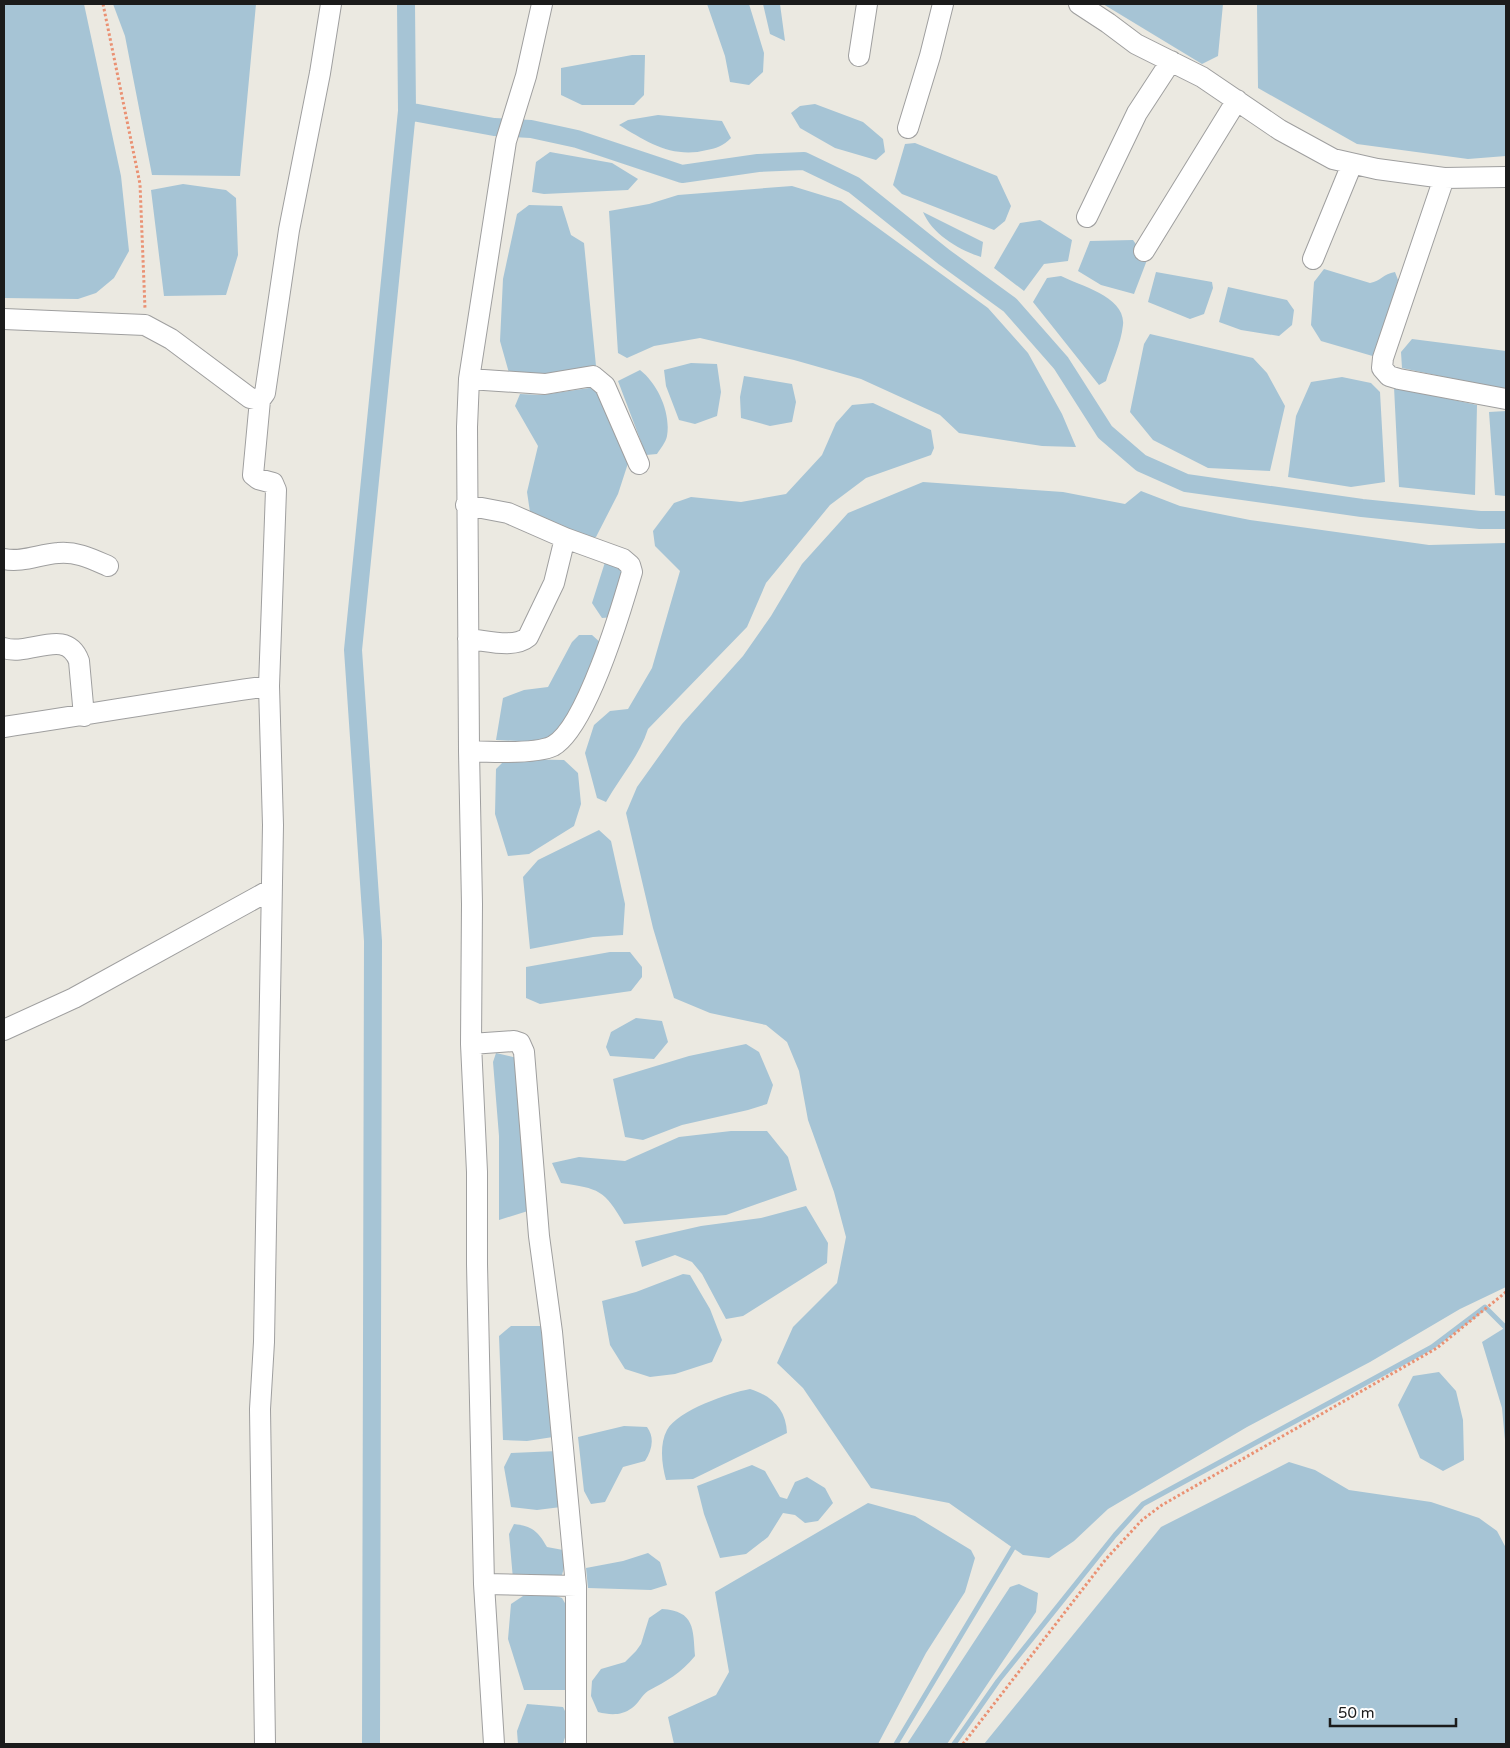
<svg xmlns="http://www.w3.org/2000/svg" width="1510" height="1748" viewBox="0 0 1510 1748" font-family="'Varela Round',sans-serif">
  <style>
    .water { fill: #a6c4d5 }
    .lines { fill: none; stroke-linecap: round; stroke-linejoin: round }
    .stream { stroke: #a6c4d5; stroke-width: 5 }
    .canal { stroke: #a6c4d5; stroke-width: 18 }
    .minor-casing { stroke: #9f9f9f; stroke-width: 22 }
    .path { stroke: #ea9173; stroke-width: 3; stroke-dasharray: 2.5 2.5; stroke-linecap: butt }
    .minor { stroke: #fff; stroke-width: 20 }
  </style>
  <rect width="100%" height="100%" fill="#ebe9e1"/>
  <path class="water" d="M4,4H84L121,176L129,251L114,278L96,293L78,299L4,298Z
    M113,4H256L240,176L152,175L125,36Z
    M707,4H749L764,53L763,72L749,85L730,82L725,56Z
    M763,4H780L785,41L770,34Z
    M1103,4H1223L1218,56L1202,64Z
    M1257,4H1506V156L1468,159L1357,144L1258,88Z
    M632,55H645L644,95L634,105H582L561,95V68Z
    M815,104L863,122L883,139L885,152L876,160L835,148L800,128L791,113L800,106Z
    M658,115L722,121L731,138C723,146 717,148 707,150C673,159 647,142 619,125L628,120Z
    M915,143L997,176L1011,206L1005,221L994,230L902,194L893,185L905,144Z
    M550,152L612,163L638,179L628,190L544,194L532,192L536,162Z
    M183,184L226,190L236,198L238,255L226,295L164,296L151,190Z
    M792,186L841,201L988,308L1028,353L1062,414L1076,447L1042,446L959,433L940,415L861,379L794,360L700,338L654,346L627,358L618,353L609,211L649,204L678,195Z
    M529,205L562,206L571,235L584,243L596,366L551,383L511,380L500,341L503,279L517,214Z
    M923,212L983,242L981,257C959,250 932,234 923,212Z
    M1040,220L1072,240L1068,261L1044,264L1024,291L994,268L1020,223Z
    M1133,240L1147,260L1134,294L1101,285L1078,271L1090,241Z
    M1324,269L1370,283C1381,281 1383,274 1395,272L1400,285L1376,357L1321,341L1311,325L1314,282Z
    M1156,272L1212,282L1213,288L1204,314L1190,319L1148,302Z
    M1061,276C1081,286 1126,297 1123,325C1121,344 1111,364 1106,381L1099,385L1033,302L1047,278Z
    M1228,287L1287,300L1294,310L1292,325L1279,336L1241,330L1219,322Z
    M1150,334L1253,358L1267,373L1285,406L1270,471L1208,468L1153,440L1130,412L1144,344Z
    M1412,339L1506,351V390L1402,368L1401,352Z
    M691,363L717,364L721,392L717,416L695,424L679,420L666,386L664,370Z
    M640,370C658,384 671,413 667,436C666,442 660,449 657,454L646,455L618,381Z
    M744,376L792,384L796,402L792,422L770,426L741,418L740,397Z
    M1342,377L1371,383L1380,392L1385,482L1351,487L1288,477L1296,416L1311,382Z
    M1394,387L1477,405L1475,495L1399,487Z
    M589,388H600L632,451L618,494L596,537H576L530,512L527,492L538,446L515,406L520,394L542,395Z
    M873,403L931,430L934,448L931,455L866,478L830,505L766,583L747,627L648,729C639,757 620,777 606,802L597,798L585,753L594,725L610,711L628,709L652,668L680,571L655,546L653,531L674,503L691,497L741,502L786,494L822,455L836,423L852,405Z
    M1506,411V496L1495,495L1489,412Z
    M923,482L1063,492L1125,504L1141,491L1180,506L1250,520L1429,545L1506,543V1287L1460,1309L1370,1362L1247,1427L1108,1509L1074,1541L1049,1558L1023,1555L949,1503L871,1488L803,1388L777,1363L793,1327L837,1283L846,1237L834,1192L808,1120L799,1071L787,1042L766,1025L710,1013L674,998L653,928L626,813L637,787L682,724L743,656L771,616L802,564L848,513Z
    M606,559L627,565L613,617L602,618L592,603Z
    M579,635H592L602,644L563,734L539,742L496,740L503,698L524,690L548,687L572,642Z
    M506,759L564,760L578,773L581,804L574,826L529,854L508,856L495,814L496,769Z
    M599,830L611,841L625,904L623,935L593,937L530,949L523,877L538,860Z
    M610,952H630L642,967V977L631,991L540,1004L526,998V967Z
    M636,1018L662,1021L668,1042L654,1059L610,1056L606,1047L611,1032Z
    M746,1044L759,1052L773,1085L767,1104L748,1110L682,1125L643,1140L625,1137L613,1079L689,1056Z
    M496,1053L517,1058L531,1210L499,1220V1136L493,1062Z
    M731,1131H767L788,1157L797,1190L726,1215L624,1224C604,1189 599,1189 561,1183L552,1163L579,1157L625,1161L679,1137Z
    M806,1206L828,1243L827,1263L743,1316L726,1319L702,1274L692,1262L675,1255L642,1267L635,1241L701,1226L761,1218Z
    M683,1274L690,1275L710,1309L722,1340L712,1362L675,1374L650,1377L625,1369L610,1345L602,1301L636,1292Z
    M511,1326H547L553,1437L527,1441L503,1440L499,1336Z
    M1506,1327V1451L1502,1408L1482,1342Z
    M1439,1372L1456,1391L1463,1420L1464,1460L1443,1471L1420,1458L1398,1405L1413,1376Z
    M750,1389C772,1396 786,1409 787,1433L693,1479L666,1480C662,1465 659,1445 667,1430C678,1410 729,1393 750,1389Z
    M624,1426L647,1427C655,1438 652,1450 645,1461L623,1467L605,1502L591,1504L584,1491L578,1437Z
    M558,1451L561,1507L537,1510L511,1507L504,1467L511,1453Z
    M1289,1462L1315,1470L1349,1490L1431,1502L1479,1518L1497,1531L1506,1548V1744H984L1161,1527Z
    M752,1465L765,1471L780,1497L787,1499L795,1482L807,1477L825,1488L833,1503L818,1521L805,1523L795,1515L783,1513L768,1537L746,1554L720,1558L704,1514L697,1486Z
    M868,1503L915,1516L971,1550L975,1558L965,1592L926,1653L878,1744H674L668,1717L716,1695L729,1672L715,1592Z
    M514,1524C532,1526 538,1531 547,1547L563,1550L567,1556L562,1575L548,1581L513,1579L509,1534Z
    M648,1553L660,1562L667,1585L651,1590L588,1588L586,1568L623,1561Z
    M1019,1584L1038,1593L1036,1612L947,1744H907L1010,1587Z
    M544,1592L562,1598L569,1610L566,1690H524L508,1639L511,1604L523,1596Z
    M662,1609C695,1611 693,1629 695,1656C681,1673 667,1681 648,1691C642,1695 638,1704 632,1708C621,1716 610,1715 598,1712L591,1696L592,1681L601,1669L625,1662L636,1651L641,1644L649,1618Z
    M527,1704L563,1707L570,1721L563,1744H518L517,1731Z"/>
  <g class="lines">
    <path class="stream" d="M896,1744L1013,1548
      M954,1744L998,1681L1115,1535L1143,1504L1432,1347L1485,1307L1506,1328"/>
    <path class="canal" d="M407,111L494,127L531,129L577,139L682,174L758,163L804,161L854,185L944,257L1010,305L1061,363L1105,432L1141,463L1186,483L1362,508L1480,520H1506
      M371,1744L373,941L353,650L407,111L406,4"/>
    <g class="minor-casing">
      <path id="minor" d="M1079,4L1108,23L1136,44L1202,77L1280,130L1333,159L1377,169L1444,178L1506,177
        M859,56L867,4
        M908,128L930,56L943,4
        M1444,178L1383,358L1382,368L1389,376L1399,379L1506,399
        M1087,217L1137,113L1171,61
        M1144,251L1237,100
        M1313,259L1352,164
        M4,319L145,325L171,339L250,398L260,400L265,393L289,230L320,73L331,4
        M469,379L545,384L593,376L605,386L639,464
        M260,400L253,475L258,479L273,483L276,490L269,686L273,825L264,1342L260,1409L265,1744
        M466,505L508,513L565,538L623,559L630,565L632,572C621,610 586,728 553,746C537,754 488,752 469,751
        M4,559C22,563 40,554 58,553C76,551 92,559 108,566
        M468,639C485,640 514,649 528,637L554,583L565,538
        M4,648C29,657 66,626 79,661L84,716
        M4,727C93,714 180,698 269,686
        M4,1030L74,998L270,890
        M471,1044L514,1041L520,1043L524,1052L539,1236L552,1332L576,1586V1744
        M484,1584L576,1586
        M494,1744L484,1584L477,1264V1172L471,1044L472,904L469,751L467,427L469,379L506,141L526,76L542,4"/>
    </g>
    <path class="path" d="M103,4L140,184L145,309
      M963,1744L1106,1559L1142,1520L1162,1505L1437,1348L1506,1292"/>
    <use href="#minor" class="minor"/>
  </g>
  <rect width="1510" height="1748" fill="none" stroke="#1b1b1b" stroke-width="10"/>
  <path d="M1330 1718v8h126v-8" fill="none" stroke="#1b1b1b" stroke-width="2.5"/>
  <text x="1338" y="1718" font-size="15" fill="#1b1b1b" stroke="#ffffff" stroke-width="4" paint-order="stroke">50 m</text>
</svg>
